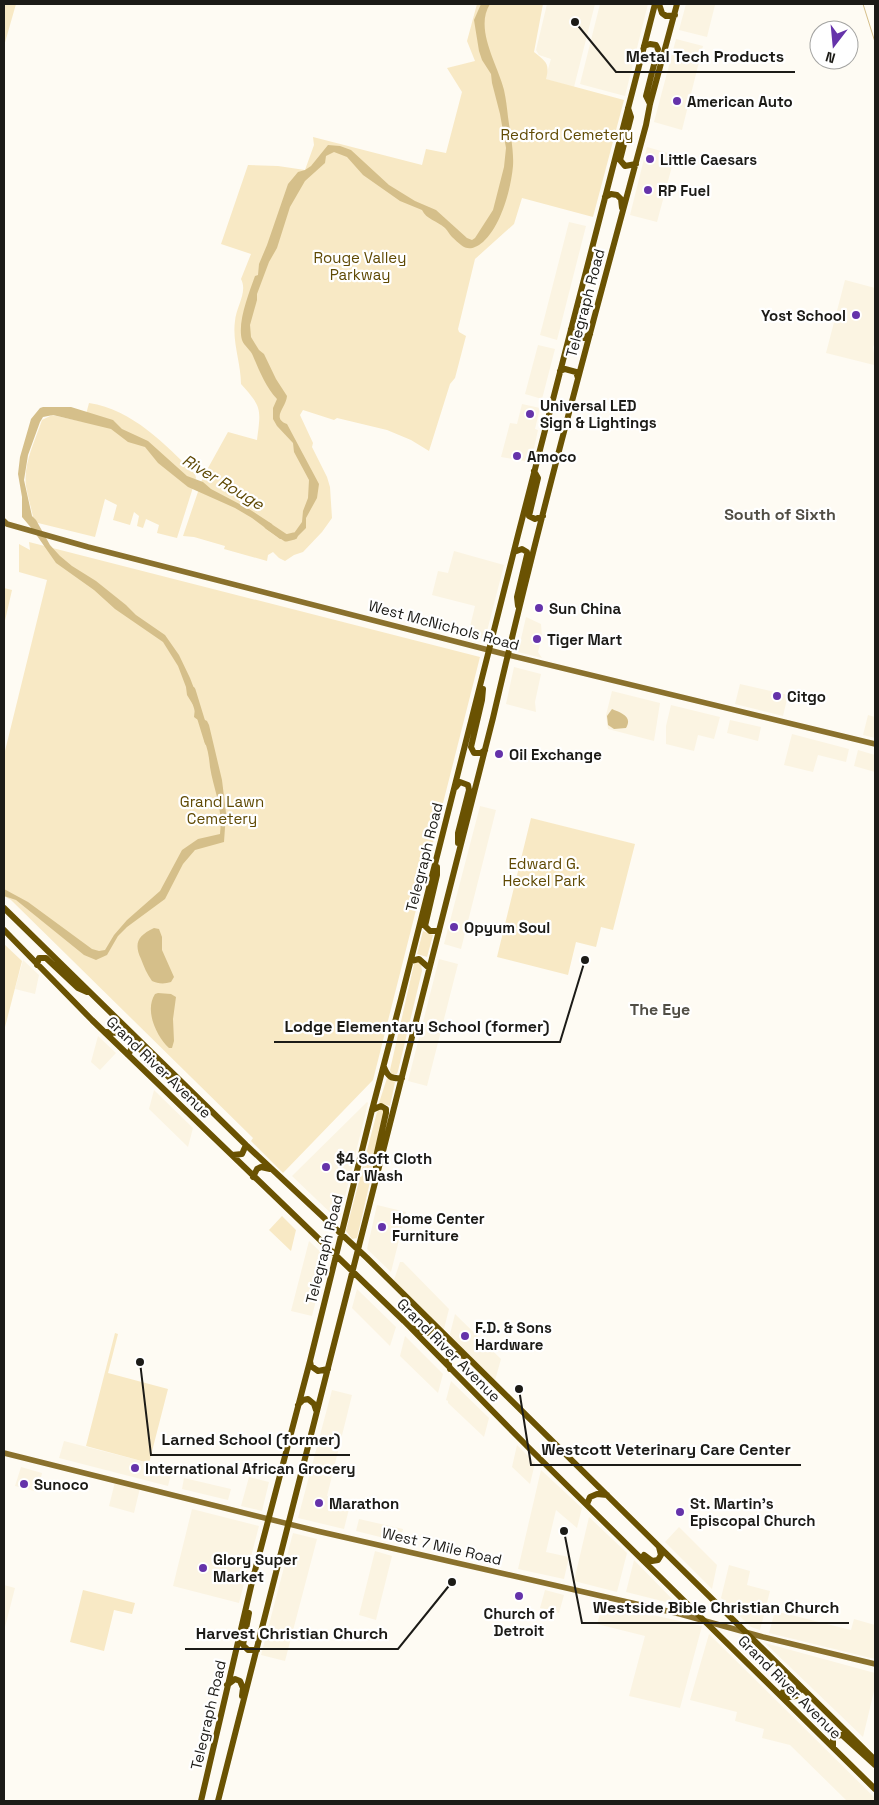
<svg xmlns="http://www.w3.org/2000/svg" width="879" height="1805" viewBox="0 0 879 1805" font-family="'Space Grotesk',sans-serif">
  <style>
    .built { fill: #fbf4e2 }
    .green { fill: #f8e9c5 }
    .water { fill: #d5bf8a }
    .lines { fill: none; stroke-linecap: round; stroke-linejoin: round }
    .stream { stroke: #d5bf8a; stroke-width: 1 }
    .river { stroke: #d5bf8a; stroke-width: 7 }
    .secondary { stroke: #8a712d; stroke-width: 5.5 }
    .primary { stroke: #6a5202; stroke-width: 6 }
    .poi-dot { fill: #6533aa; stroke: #fff; stroke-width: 2 }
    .labels { text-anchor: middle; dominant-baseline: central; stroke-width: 4.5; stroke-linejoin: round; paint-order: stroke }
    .poi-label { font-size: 15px; font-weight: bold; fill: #1c1b17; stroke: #fff; text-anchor: start }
    .park-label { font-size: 15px; fill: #5f4903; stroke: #fff }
    .street-label { font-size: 15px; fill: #1c1b17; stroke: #fff }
    .water-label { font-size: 16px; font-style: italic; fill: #5e4803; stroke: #fff }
    .neighbourhood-label { font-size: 16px; font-weight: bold; fill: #514e45; stroke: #fff }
    .leader { fill: none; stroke: #1c1b17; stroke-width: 2 }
    .callout-dot { fill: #1c1b17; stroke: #fff; stroke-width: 2 }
    .callout-label { font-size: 16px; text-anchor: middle; font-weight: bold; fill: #1c1b17; stroke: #fff; stroke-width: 4.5; stroke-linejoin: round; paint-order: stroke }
  </style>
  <rect width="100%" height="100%" fill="#fefbf3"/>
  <path class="built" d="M547,4H595L574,87L545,79L551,59L539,55L536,50Z
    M600,4H648L625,96L580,84Z
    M686,4L715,5L707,37L679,30Z
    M676,39L703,46L682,130L654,122Z
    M647,147L675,155L657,222L630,215Z
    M569,222L586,226L557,340L540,335Z
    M845,280L875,288V342L873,347L875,360L874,365L826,353Z
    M538,345L555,349L542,399L525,394Z
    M522,404L540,408L535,429L538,430L531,462L501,457L510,423L517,424Z
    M454,551L504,565L485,639L468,635L475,606L432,595L438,571L448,573Z
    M526,617L541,624L542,637L538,652L542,658L518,652Z
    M514,667L541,674L535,702L536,712L506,704Z
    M740,684L788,695L783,716L735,704Z
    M612,691L660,703L654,741L608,729L606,715Z
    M671,705L720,717L714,739L698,735L694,751L666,744V726Z
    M868,715L875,717V738L863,735Z
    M730,720L761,727L758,741L727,733Z
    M792,734L849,749L846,762L818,755L813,772L784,765Z
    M858,750L875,755V772L854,766Z
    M480,806L496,810L461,949L444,944Z
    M439,959L458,964L427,1086L408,1081Z
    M23,960L39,975L35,994L15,989Z
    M98,1036L116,1053L100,1070L91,1062Z
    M154,1090L193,1128L188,1147L149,1109Z
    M367,1102L368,1103L339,1221L292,1176Z
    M377,1205L406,1212L391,1272L367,1249Z
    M309,1241L327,1258L312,1316L291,1311Z
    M400,1262H403L449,1309L443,1333L393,1283Z
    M357,1289L396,1327L390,1346L352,1308Z
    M455,1314L501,1359L494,1384L449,1338Z
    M405,1336L443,1374L438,1393L400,1356Z
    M451,1381L489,1418L484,1437L448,1403V1401L446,1400Z
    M332,1390L352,1395L327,1496L351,1501L344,1529L298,1518Z
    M64,1441L149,1463L148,1468L171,1474L168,1486L59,1458Z
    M517,1445L535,1463L530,1484L512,1467Z
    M21,1467L42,1473L38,1492L15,1486Z
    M541,1470L582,1508L577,1528L556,1510L546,1552L569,1557L564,1579L518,1569Z
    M249,1477L269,1482L262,1511L241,1506Z
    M184,1478L231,1489L228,1500L182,1489Z
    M115,1482L140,1488L134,1513L109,1506Z
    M192,1509L259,1526L239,1603L173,1586Z
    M589,1517L627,1553L617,1592L574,1581Z
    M359,1519L403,1529L400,1542L356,1531Z
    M679,1527L717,1565L712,1589L665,1542Z
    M293,1533L317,1539L285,1661L261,1655Z
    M375,1551L392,1556L376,1620L359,1615Z
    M634,1560L678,1605L626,1592Z
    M729,1565L750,1571L747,1585L770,1591L760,1630L751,1627L721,1598Z
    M4,1585L15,1588L4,1631Z
    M545,1590L564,1595L559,1613L540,1608Z
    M603,1604L702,1626L680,1708L629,1696L645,1636L597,1624Z
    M775,1611L851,1630L854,1619L875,1625V1659L769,1633Z
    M709,1634L875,1798V1801H847L790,1745L762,1738L764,1729L735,1721L737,1712L690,1700Z
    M765,1643L875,1673V1687L863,1737Z"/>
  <path class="green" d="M4,4H16L4,46Z
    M477,4H543L534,52C546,62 550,63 546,79L624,100L593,217L522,198L514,224L475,259L458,329L459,332L466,336L455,378L450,384L429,451L411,440L387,430L337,418L334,420L303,410L300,415L313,443L312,447L327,477L330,487L332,518L322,532L303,552L294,555L285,561L279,558L273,552L268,555L267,561L224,549L225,546L194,537L183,536L203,477L228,432L257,440C261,409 262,407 241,384C241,363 232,342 235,321C236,307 248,292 241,279L251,254L221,244L248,165L278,166L305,170L314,145L313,137L422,165L426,149L446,153L462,92L447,68L475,61L467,41Z
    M89,403C133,410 165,444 195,474L196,478L177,538L157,533L159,525L146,519L143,528L137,526L139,516L134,512L130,525L113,520L117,505L105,499L95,537L34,522C32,510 28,498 26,486C23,464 35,441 42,420L52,415L84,422Z
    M29,542L480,657L373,1080L283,1173L251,1141L253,1138L11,900L4,896V755L47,580L19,572V544L30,550Z
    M4,588L12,590L4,625Z
    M531,818L635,844L613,930L601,927L596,947L576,942L568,975L497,957Z
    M423,931L433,935L427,957L417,954Z
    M4,944L22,961L4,1031Z
    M417,961L421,964L422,971L398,1071L397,1074L392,1075L390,1070L414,964Z
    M387,1078L395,1082L390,1106L379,1103Z
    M380,1109L384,1110L385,1117L357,1238L352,1239L346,1231L377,1112Z
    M282,1216L296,1230L291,1251L269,1230Z
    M115,1333L118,1334L108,1373L168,1389L149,1463L86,1446Z
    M83,1590L135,1603L132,1614L114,1610L104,1651L70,1642Z"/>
  <path class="water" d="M481,4H490C474,29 498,65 504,90C506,99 507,108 508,117C510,132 514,150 513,166C511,189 501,226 483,242C468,254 463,247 452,237C449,234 448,231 445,228C437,221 426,219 422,210L400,201L363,175L347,157L334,152L326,156L325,163L305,181L290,207L277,248L269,262L257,294V300L250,325L251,337L259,350L264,354L276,379L287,396C286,408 271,418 287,424L319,484L317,498L306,518V528L295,539H280L252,518L235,508L188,487L158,463L145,447L128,442L111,429L53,415L43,417L40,422L28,455L24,480L32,516L36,520L50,545L60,556L72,566L96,581L126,605L136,615L165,635L179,655L190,678L195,691V701L199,707V717L207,721L209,725L222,780L226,813L224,842L195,850L183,864L165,899L127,927L118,936L107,955L96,960L84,955L16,900L4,896V889L28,902L92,949L99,951L105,950L114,935L127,920L160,891L182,850L198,839L220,834C223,806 214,792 210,767C209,757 208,749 204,740C204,737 206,735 207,732C208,724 199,721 194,717L195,708L187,695L186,687L178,666L163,642L115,609L94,590L56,563L33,530L22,517V497L18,474L20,457L31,419L40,408L43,407H71L113,420L122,429L148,441L187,476L203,482L211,489L249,509L272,524L275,533L278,536H292L302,522L303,511L308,498L309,480L294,452L293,443L277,426L273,419V408L277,399C266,388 259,370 253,356C251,350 244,346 242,340C237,323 249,293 255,276L258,275L259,264L267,245L288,184L298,172L305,170L311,166L328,145L340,146L351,150L389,185L415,201L436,210L467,238L472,240L475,238L493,210L504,167L506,148L500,114L492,83L491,74L482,60L479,51L474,20Z
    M612,709C621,713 633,716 626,728L614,729L608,725L607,716Z
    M154,928L159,929L162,937V950L174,977L171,982C165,984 158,984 152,981C147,974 144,967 141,959C134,944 137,936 154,928Z
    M158,993L171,994L176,997L173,1019L174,1041L172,1048H169C157,1037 144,1011 155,994Z"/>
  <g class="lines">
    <path class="stream" d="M863,4L875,42"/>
    <path class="river" d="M268,526L286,538L294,536
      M192,690L208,742"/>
    <path class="secondary" d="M4,521L7,524L88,547L508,655L875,744
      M4,1453L317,1531L680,1614L763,1637L875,1664"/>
    <path class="primary" d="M659,4L662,13L666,16L675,15
      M644,46L650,44L656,45L658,49L646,96L650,104
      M628,108L631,117L620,160L625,166L636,164
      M605,197L611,194L617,195L621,199L622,208
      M571,329L579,338H584L590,334
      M560,371L565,369L576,372L578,378
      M534,471L538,478L529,516L535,519L543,516
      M514,552L522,549L527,552V555L517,597L518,606
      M483,689L482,700L471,747L474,753H481L485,750
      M456,787L460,782L468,785L469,790L458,833V843
      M437,867V875L425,926L430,931H439
      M4,908L246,1145L367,1258L875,1760
      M4,930L92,1020L404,1321L529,1448L875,1789
      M411,961L419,959L429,968
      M37,965L39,958H46L78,988L87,992
      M106,1032L117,1033L123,1025
      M128,1055L132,1048H139L174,1082L184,1087
      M384,1067C388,1077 391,1079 402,1078
      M372,1110L381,1106L386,1109V1113L376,1157V1168
      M232,1155L242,1154L246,1145
      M253,1177L257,1169L261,1167L270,1169
      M412,1328L427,1333L431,1329L432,1323
      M310,1361L311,1366L318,1371L328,1369
      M450,1369L448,1361L450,1356L456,1354L464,1356
      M298,1405L303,1400L308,1399L314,1404L316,1410
      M587,1504L590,1497L597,1494L607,1495
      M644,1555L652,1561L658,1560L661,1555L659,1547
      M249,1613L243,1645L248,1650H257
      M227,1685L235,1679L240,1681L243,1688L242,1696
      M783,1692L789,1697L796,1696L800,1691L798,1684
      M833,1747V1738L836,1736L842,1735L875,1765
      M201,1801L252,1582L310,1361L372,1110L401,999L518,535L655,4
      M218,1801L493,718C539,519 593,322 646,125L650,104L677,4"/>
  </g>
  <g class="poi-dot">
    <circle cx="677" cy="101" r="5"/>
    <circle cx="650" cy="159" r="5"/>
    <circle cx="648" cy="190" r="5"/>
    <circle cx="856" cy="315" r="5"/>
    <circle cx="530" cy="414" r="5"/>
    <circle cx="517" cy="456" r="5"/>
    <circle cx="539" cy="608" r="5"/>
    <circle cx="537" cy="639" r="5"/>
    <circle cx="777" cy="696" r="5"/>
    <circle cx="499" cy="754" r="5"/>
    <circle cx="454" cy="927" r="5"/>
    <circle cx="326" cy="1167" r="5"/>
    <circle cx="382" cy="1227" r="5"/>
    <circle cx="465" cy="1336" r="5"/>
    <circle cx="135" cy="1468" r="5"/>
    <circle cx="24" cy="1484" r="5"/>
    <circle cx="319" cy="1503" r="5"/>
    <circle cx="680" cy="1512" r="5"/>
    <circle cx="203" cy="1568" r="5"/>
    <circle cx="519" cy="1596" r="5"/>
  </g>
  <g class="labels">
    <g class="poi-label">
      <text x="687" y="101">American Auto</text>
      <text x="660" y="159">Little Caesars</text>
      <text x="658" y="190">RP Fuel</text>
      <text x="846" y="315" text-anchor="end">Yost School</text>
      <text x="540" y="405">Universal LED<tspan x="540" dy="17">Sign &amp; Lightings</tspan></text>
      <text x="527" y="456">Amoco</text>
      <text x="549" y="608">Sun China</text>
      <text x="547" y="639">Tiger Mart</text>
      <text x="787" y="696">Citgo</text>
      <text x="509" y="754">Oil Exchange</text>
      <text x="464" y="927">Opyum Soul</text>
      <text x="336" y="1158">$4 Soft Cloth<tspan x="336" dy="17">Car Wash</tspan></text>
      <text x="392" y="1218">Home Center<tspan x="392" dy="17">Furniture</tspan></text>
      <text x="475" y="1327">F.D. &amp; Sons<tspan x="475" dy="17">Hardware</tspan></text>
      <text x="145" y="1468">International African Grocery</text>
      <text x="34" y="1484">Sunoco</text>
      <text x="329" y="1503">Marathon</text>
      <text x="690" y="1503">St. Martin's<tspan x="690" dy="17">Episcopal Church</tspan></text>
      <text x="213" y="1559">Glory Super<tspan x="213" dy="17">Market</tspan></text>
      <text x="519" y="1613" text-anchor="middle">Church of<tspan x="519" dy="17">Detroit</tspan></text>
    </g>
    <g class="park-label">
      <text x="567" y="134">Redford Cemetery</text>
      <text x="360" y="257">Rouge Valley<tspan x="360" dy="17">Parkway</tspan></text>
      <text x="222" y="801">Grand Lawn<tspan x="222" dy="17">Cemetery</tspan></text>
      <text x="544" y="863">Edward G.<tspan x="544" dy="17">Heckel Park</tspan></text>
    </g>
    <g class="street-label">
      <text transform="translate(585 303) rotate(-75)">Telegraph Road</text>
      <text transform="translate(444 625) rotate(15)">West McNichols Road</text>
      <text transform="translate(424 857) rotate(-76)">Telegraph Road</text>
      <text transform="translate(159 1067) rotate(44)">Grand River Avenue</text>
      <text transform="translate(324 1249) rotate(-76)">Telegraph Road</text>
      <text transform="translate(449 1350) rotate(45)">Grand River Avenue</text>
      <text transform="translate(442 1546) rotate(13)">West 7 Mile Road</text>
      <text transform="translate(790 1687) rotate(45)">Grand River Avenue</text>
      <text transform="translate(208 1715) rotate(-77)">Telegraph Road</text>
    </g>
    <g class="water-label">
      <text transform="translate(223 482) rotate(31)">River Rouge</text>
    </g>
    <g class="neighbourhood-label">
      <text x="780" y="514">South of Sixth</text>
      <text x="660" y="1009">The Eye</text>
    </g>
  </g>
  <path class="leader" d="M575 22L616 72H795M585 960L560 1042H274M140 1362L151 1455H350M519 1389L531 1465H801M564 1531L582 1623H849M452 1582L398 1649H185"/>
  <g class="callout-dot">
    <circle cx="575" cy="22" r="5"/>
    <circle cx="585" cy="960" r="5"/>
    <circle cx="140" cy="1362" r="5"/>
    <circle cx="519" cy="1389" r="5"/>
    <circle cx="564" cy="1531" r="5"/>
    <circle cx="452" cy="1582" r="5"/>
  </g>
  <g class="callout-label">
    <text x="705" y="62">Metal Tech Products</text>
    <text x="417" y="1032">Lodge Elementary School (former)</text>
    <text x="251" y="1445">Larned School (former)</text>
    <text x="666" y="1455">Westcott Veterinary Care Center</text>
    <text x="716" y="1613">Westside Bible Christian Church</text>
    <text x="292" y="1639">Harvest Christian Church</text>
  </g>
  <rect width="879" height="1805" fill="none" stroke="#1c1b17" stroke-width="10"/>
  <g transform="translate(834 45) rotate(196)"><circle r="24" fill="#ffffff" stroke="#a4a4a2"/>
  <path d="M0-4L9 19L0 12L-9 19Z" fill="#6533aa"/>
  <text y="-8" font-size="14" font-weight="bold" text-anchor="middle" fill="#1c1b17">N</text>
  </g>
</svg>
